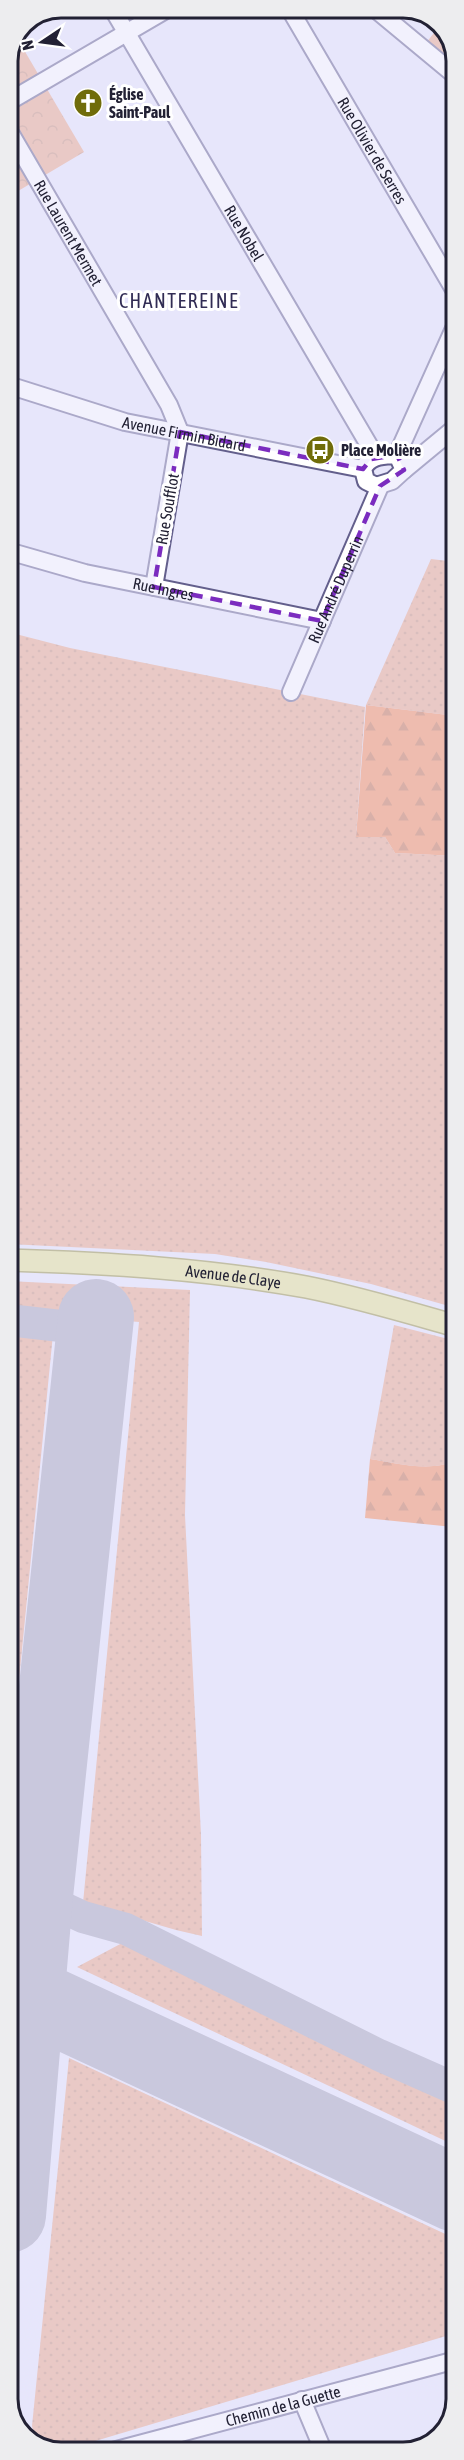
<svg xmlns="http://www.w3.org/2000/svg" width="464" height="2460" viewBox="0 0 464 2460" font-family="'Asap Condensed',sans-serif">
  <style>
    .grass { fill: url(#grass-dots) }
    .forest { fill: url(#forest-firs) }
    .park { fill: url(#park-crowns) }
    .garden { fill: #eaa785 }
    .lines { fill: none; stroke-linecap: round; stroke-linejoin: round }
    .taxiway { stroke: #a4a4b8; stroke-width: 32 }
    .runway { stroke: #a4a4b8; stroke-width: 76 }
    .minor-casing { stroke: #635f8c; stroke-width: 20 }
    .major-casing { stroke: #95913f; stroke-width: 24 }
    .minor { stroke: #fff; stroke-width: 16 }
    .major { stroke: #e5e28f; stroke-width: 21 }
    .marked { fill: none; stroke: #7b2cbf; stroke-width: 4.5; stroke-dasharray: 12 8; stroke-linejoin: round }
    .labels { text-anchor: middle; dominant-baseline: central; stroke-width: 6; stroke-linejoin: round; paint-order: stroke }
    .poi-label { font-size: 16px; font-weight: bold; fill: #222134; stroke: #fff; text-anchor: start }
    .street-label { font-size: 16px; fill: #222134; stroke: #fff }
    .quarter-label { font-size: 20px; letter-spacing: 1.5px; fill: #312c54; stroke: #fff }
    .rim { fill: none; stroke: #222134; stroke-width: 3 }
  </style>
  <defs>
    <pattern id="grass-dots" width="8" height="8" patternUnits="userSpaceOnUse" patternTransform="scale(1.5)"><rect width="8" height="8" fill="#eaa785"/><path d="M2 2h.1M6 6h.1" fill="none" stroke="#c88f73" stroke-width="1.8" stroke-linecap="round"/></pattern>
    <pattern id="forest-firs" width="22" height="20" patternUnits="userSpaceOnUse" patternTransform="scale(1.5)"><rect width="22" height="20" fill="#f58a52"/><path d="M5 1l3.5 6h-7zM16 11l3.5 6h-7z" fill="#c67045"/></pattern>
    <pattern id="park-crowns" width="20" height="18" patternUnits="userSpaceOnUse" patternTransform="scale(1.5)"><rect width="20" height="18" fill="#eaa785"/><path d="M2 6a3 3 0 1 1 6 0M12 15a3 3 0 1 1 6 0" fill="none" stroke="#c88f73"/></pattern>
  </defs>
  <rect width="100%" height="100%" fill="#e7e6fb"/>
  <path class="grass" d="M431,559L456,562V716L366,705Z
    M8,632L70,648L365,707L356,836L385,837L395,853L456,856V1308L371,1284L266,1262L215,1254L8,1244Z
    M8,1281L190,1290L185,1515L201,1835L202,1936L176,1930L83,1903L139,1322L8,1310Z
    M394,1325L456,1341V1460C431,1473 397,1463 370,1459Z
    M11,1331L53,1334L8,1792V1359Z
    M124,1942L456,2098V2146L77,1967Z
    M69,2058L456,2239V2333L82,2445L50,2450L36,2443L32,2426Z"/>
  <path class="forest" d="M366,705L456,716V856L395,853L385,837H356Z
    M370,1459C397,1463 431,1473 456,1460V1512L453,1527L365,1518Z"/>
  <path class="park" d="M17,38L84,152L8,197V60Z"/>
  <path class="garden" d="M441,24L456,54V68L426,43Z"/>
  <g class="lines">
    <path class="taxiway" d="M8,1320L96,1330
      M8,1882L83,1917L126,1929L379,2055L456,2089"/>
    <path class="runway" d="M8,1986L456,2194
      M8,2215L35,1896L96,1317"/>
    <g class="minor-casing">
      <g id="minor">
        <path id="s1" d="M112,8L376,457"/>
        <path id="s2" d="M289,8L456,293"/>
        <path d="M374,8L456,76"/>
        <path d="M8,102L169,8"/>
        <path id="s3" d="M8,129L169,405L180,432L154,587"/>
        <path id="s4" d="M8,385L125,422L363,469"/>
        <path d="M397,455L456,324"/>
        <path d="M397,455L404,470L392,481L376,486L366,481L363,469C370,455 383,456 397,455Z"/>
        <path d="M404,470L456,427"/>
        <path id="s5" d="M8,551L85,573L322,621"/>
        <path id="s6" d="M291,692L380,486"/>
        <path d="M302,2400L323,2450"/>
        <path id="s7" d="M109,2452L456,2360"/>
      </g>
    </g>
    <g class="major-casing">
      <g id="major">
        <path id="s8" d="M8,1260C108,1263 208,1269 306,1287C357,1297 407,1312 456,1326"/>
      </g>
    </g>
    <use href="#minor" class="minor"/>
    <use href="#major" class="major"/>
  </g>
  <path d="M0 0H464V2460H0ZM180,432L363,469L371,459L397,455L404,470L380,486L322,621L154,587Z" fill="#e7e6fb" fill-opacity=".55" fill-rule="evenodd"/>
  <path class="marked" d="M180,432L363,469L371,459L397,455L404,470L380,486L322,621L154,587Z"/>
  <defs>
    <g id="church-disc" transform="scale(1.5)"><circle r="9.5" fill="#706c0a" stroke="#fff"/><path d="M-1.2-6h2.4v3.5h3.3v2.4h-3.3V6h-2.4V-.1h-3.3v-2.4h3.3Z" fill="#fff"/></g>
    <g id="bus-disc" transform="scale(1.5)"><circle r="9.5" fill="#706c0a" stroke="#fff"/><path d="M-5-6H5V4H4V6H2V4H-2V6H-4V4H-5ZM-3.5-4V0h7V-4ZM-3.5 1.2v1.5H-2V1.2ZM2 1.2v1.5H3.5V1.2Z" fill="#fff"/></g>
  </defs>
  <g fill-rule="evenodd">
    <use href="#church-disc" x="88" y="103"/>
    <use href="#bus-disc" x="320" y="450"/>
  </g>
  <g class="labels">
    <g class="poi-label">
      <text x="109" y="94">Église<tspan x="109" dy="18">Saint-Paul</tspan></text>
      <text x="341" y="450">Place Molière</text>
    </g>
    <g class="street-label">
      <text stroke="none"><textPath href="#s2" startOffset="165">Rue Olivier de Serres</textPath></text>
      <text stroke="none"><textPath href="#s1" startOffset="261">Rue Nobel</textPath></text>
      <text stroke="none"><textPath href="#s3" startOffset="120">Rue Laurent Mermet</textPath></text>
      <text stroke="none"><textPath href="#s4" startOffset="183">Avenue Firmin Bidard</textPath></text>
      <text transform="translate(167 509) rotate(-80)">Rue Soufflot</text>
      <text stroke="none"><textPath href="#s5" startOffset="160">Rue Ingres</textPath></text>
      <text stroke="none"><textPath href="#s6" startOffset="112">Rue André Duperrin</textPath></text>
      <text stroke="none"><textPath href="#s8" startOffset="226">Avenue de Claye</textPath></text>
      <text stroke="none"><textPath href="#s7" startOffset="180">Chemin de la Guette</textPath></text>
    </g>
    <g class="quarter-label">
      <text x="179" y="300">CHANTEREINE</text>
    </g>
  </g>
  <path d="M0 0H464V2460H0ZM61 18H403A43 43 0 0 1 446 61V2399A43 43 0 0 1 403 2442H61A43 43 0 0 1 18 2399V61A43 43 0 0 1 61 18Z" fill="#ededef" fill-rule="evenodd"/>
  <path class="rim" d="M61 18H403A43 43 0 0 1 446 61V2399A43 43 0 0 1 403 2442H61A43 43 0 0 1 18 2399V61A43 43 0 0 1 61 18Z"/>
  <g transform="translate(42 42) rotate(257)" stroke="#ffffff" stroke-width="4.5" paint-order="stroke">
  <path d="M0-4.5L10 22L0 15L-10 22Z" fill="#222134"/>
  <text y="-9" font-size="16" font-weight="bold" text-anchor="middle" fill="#222134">N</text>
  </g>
</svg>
